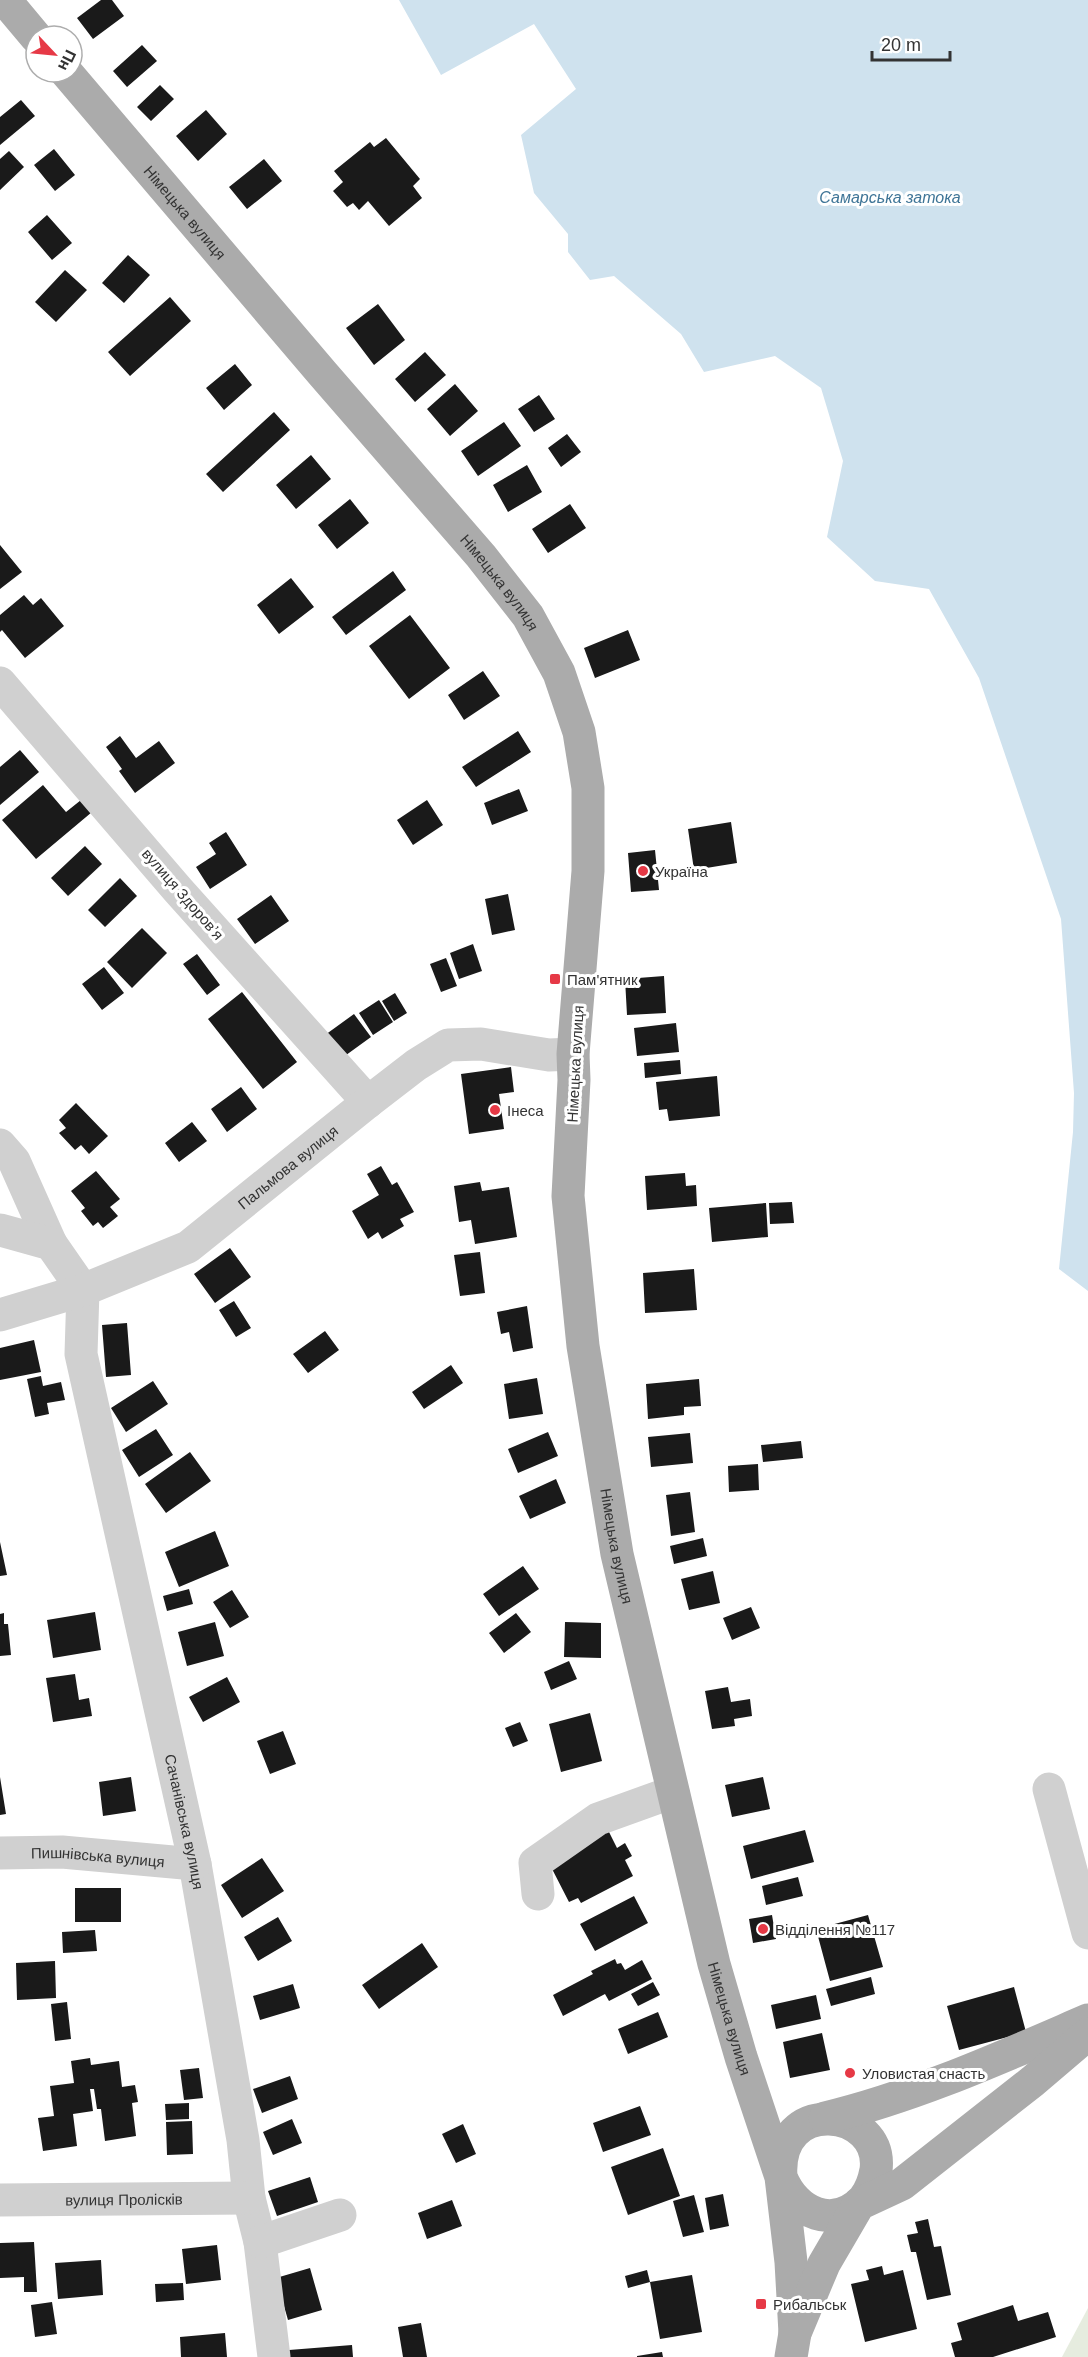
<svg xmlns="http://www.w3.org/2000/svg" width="1088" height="2357" viewBox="0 0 1088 2357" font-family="Arial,sans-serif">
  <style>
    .green { fill: #e6ecdf }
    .water { fill: #cfe2ee }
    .building { fill: #1a1a1a }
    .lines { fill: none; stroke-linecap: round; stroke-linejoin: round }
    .minor { stroke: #d0d0d0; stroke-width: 33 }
    .major { stroke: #ababab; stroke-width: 33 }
    .poi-dot { fill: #e63946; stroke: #fff; stroke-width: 2 }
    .labels { text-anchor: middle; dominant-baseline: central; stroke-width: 6; stroke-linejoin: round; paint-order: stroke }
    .street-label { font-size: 15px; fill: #333; stroke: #fff }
    .poi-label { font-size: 15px; fill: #333; stroke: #fff; text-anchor: start }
    .water-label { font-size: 16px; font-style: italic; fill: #3f7597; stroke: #fff }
  </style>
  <rect width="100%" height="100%" fill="#fff"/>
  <path class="green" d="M1088,2308V2357H1062Z"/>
  <path class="water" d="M399,0H1088V1291L1059,1269L1073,1132L1074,1093L1061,919L979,678L929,589L875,581L827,537L843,461L821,388L775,356L704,372L681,334L614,276L590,280L568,252V234L534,193L521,135L576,89L534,24L441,75Z"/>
  <path class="building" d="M101,0H112L124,16L93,39L77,18Z
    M142,45L157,61L127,87L113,71Z
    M160,85L174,99L151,121L137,107Z
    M21,100L35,116L0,145V117Z
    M206,110L227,134L198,161L176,136Z
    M386,138L420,179L413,186L422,198L389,226L368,201L359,210L353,203L347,207L333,191L343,182L334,171L370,142L374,147Z
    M54,149L75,175L55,191L34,165Z
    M9,151L24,167L0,190V159Z
    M264,159L282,181L247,209L229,187Z
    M47,215L72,243L52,260L28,232Z
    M128,255L150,275L124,303L102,283Z
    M65,270L87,290L56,322L35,302Z
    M170,297L191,321L130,376L108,352Z
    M378,304L405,340L374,365L346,328Z
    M425,352L446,375L415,402L395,379Z
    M235,364L252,385L224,410L206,388Z
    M455,384L478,411L450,436L427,409Z
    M539,395L555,419L534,432L518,409Z
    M274,412L290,430L223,492L206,474Z
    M504,422L521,446L478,476L461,451Z
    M567,434L581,452L561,467L548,448Z
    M311,455L331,479L296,509L276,485Z
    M527,465L542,492L508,512L493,485Z
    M350,499L369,523L337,549L318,525Z
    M570,504L586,528L548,553L532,529Z
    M0,545L22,572L0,589Z
    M393,571L406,590L346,635L332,617Z
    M291,578L314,607L279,634L257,605Z
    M24,595L33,605L41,598L64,626L25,658L2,630L0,632V615Z
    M410,615L450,668L409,699L369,646Z
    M628,630L640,660L595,678L584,648Z
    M483,671L500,696L464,720L448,695Z
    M518,731L531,752L476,787L462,767Z
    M120,736L136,758L159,741L175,763L135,793L119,771L122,769L106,747Z
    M20,750L39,772L0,805V767Z
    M43,785L66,812L81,800L92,812L36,859L2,820Z
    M519,789L528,811L492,825L484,803Z
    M427,800L443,825L413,845L397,820Z
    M731,822L737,863L694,870L688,829Z
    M226,832L247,865L210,889L196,867L216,854L209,843Z
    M85,846L102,864L68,896L51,878Z
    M655,850L659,890L631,892L628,853Z
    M120,878L137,896L105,927L88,910Z
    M508,894L515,930L492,935L485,899Z
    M271,895L289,921L255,944L237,919Z
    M142,928L167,953L132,988L107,962Z
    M473,944L482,971L459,979L450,953Z
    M197,954L220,985L207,995L183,964Z
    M446,958L457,986L441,992L430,964Z
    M104,967L124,993L102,1010L82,984Z
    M664,976L666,1013L627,1015L625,979Z
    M242,992L297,1062L263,1089L208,1019Z
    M395,993L407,1013L394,1021L382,1001Z
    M379,1000L393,1022L373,1035L359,1013Z
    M354,1014L371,1037L342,1058L325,1035Z
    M676,1023L679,1052L637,1056L634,1028Z
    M680,1060L681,1074L645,1078L644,1063Z
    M511,1067L514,1092L499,1094L504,1129L469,1134L461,1074Z
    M717,1076L720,1116L669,1121L667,1109L659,1110L656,1082Z
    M241,1087L257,1109L227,1132L211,1109Z
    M76,1103L108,1136L89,1154L81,1145L75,1150L59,1133L66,1128L59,1120Z
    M192,1122L207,1141L179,1162L165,1143Z
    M381,1166L392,1185L397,1182L414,1212L400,1219L404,1226L382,1239L378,1232L368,1239L352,1211L379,1195L367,1174Z
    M96,1171L120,1199L110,1207L118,1216L103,1228L98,1222L93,1226L81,1211L85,1208L71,1191Z
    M685,1173L686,1186L696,1185L697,1206L647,1210L645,1176Z
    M480,1182L482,1191L509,1187L517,1237L475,1244L471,1220L459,1222L454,1186Z
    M792,1202L794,1223L770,1224L769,1203Z
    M766,1203L768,1237L712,1242L709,1208Z
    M230,1248L251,1277L215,1303L194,1274Z
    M480,1252L485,1293L460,1296L454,1255Z
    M694,1269L697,1310L645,1313L643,1273Z
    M234,1301L251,1328L236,1337L219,1310Z
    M527,1306L533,1348L513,1352L509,1332L501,1334L497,1312Z
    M127,1323L131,1375L106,1377L102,1325Z
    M325,1331L339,1350L308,1373L293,1354Z
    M34,1340L41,1372L0,1380V1348Z
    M451,1365L463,1383L424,1409L412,1392Z
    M41,1376L43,1386L61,1382L65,1400L47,1403L49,1414L35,1417L27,1379Z
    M537,1378L543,1414L509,1419L504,1384Z
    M699,1379L701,1406L684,1407V1415L648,1419L646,1384Z
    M153,1381L168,1404L126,1432L111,1408Z
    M156,1429L173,1455L139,1477L122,1450Z
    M548,1432L558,1456L518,1473L508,1449Z
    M690,1433L693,1463L651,1467L648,1437Z
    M801,1441L803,1458L763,1462L761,1445Z
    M190,1452L211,1481L166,1513L145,1484Z
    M758,1464L759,1490L729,1492L728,1466Z
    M556,1479L566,1503L530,1519L519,1496Z
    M690,1492L695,1532L671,1536L666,1495Z
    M215,1531L229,1566L179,1587L165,1552Z
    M703,1538L707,1556L674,1564L670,1546Z
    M0,1542L7,1575L0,1576Z
    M523,1566L539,1589L499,1616L483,1594Z
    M713,1571L720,1603L689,1610L681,1579Z
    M189,1589L193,1604L167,1611L163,1596Z
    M232,1590L249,1617L230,1628L213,1602Z
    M751,1607L760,1628L732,1640L723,1618Z
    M95,1612L101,1650L53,1658L47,1620Z
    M4,1613V1624H8L11,1655L0,1656V1614Z
    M516,1613L531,1632L504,1653L489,1633Z
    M215,1622L224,1656L187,1666L178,1632Z
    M565,1622L601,1623V1658L564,1657Z
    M569,1661L577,1679L551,1690L544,1672Z
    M75,1674L79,1700L89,1698L92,1716L53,1722L46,1678Z
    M227,1677L240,1702L203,1722L189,1697Z
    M728,1687L731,1702L750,1699L752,1716L734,1719L735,1726L712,1729L705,1691Z
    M590,1713L602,1761L561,1772L549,1724Z
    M520,1722L528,1741L513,1747L505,1728Z
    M283,1731L296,1764L270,1774L257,1741Z
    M0,1777L6,1814L0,1815Z
    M131,1777L136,1811L103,1816L99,1782Z
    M763,1777L770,1809L732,1817L725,1785Z
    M607,1828L617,1848L625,1843L632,1856L625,1860L633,1876L581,1903L578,1898L569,1902L550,1865Z
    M805,1830L814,1862L751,1879L743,1846Z
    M262,1858L284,1891L242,1918L221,1885Z
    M798,1877L803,1896L766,1905L762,1886Z
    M75,1888H121V1922H75Z
    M634,1896L648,1923L595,1951L580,1924Z
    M772,1915L776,1939L753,1943L749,1919Z
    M868,1915L883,1967L830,1981L816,1929Z
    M278,1917L292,1941L258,1961L244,1937Z
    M95,1930L97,1951L63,1953L62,1932Z
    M422,1943L438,1967L379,2009L362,1985Z
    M615,1959L617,1964L621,1963L625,1970L642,1960L652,1979L609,2001L605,1994L563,2016L553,1995L593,1974L591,1971Z
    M55,1961L56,1998L17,2000L16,1963Z
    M871,1977L875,1994L831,2006L826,1989Z
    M653,1982L660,1995L638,2006L631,1994Z
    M293,1984L300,2008L260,2020L253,1996Z
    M1014,1987L1026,2032L959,2050L947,2006Z
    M816,1995L821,2019L776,2029L771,2005Z
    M67,2002L71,2039L55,2041L51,2004Z
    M658,2012L668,2037L628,2054L618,2029Z
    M822,2033L830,2070L790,2078L783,2042Z
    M90,2058L91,2065L119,2061L122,2087L135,2085L138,2102L132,2103L136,2136L105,2141L101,2109H97L94,2089H90L93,2111L73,2114L77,2146L43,2151L38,2118L54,2116L50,2086L74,2083L71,2061Z
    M199,2068L203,2098L184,2100L180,2070Z
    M290,2076L298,2099L262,2113L253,2089Z
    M189,2103V2119L166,2120L165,2104Z
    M640,2106L651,2135L603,2152L593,2123Z
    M292,2119L302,2143L273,2155L263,2132Z
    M192,2121L193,2154L167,2155L166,2122Z
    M463,2124L476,2154L456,2163L442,2134Z
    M663,2148L680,2196L628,2215L611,2167Z
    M310,2177L318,2202L277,2216L268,2191Z
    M723,2194L729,2226L710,2230L705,2198Z
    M694,2195L704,2232L683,2237L673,2201Z
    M452,2200L462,2226L427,2239L418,2213Z
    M928,2219L934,2247L941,2246L951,2295L927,2300L916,2252H911L907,2235L918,2233L915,2222Z
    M34,2242L37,2292H24V2277L0,2278V2243Z
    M217,2245L221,2280L186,2284L182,2249Z
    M101,2260L103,2295L58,2299L55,2263Z
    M882,2266L884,2275L903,2270L917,2329L865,2342L851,2284L869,2280L866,2270Z
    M310,2268L322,2310L288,2320L276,2278Z
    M647,2270L650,2282L628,2288L625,2276Z
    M692,2275L702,2332L660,2339L650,2282Z
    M183,2283L184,2300L156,2302L155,2284Z
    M52,2302L57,2334L35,2337L31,2305Z
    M1013,2305L1018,2321L1048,2312L1056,2337L993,2357H955L951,2343L962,2340L957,2323Z
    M421,2323L427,2357H403L398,2327Z
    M225,2333L227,2357H181L180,2337Z
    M352,2345L353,2357H289V2350Z
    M662,2352L663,2357H637V2356Z"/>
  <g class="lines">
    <g class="minor">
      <path d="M0,683L178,890L368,1102"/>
      <path d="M0,1145L14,1161L51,1244"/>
      <path id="s1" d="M0,1230L51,1244L83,1290L81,1354L195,1864L243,2140L249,2198L260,2242L274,2357"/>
      <path id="s2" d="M0,1315L83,1290L188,1247L368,1102L416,1065L448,1045L481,1044L549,1055L573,1054"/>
      <path d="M1049,1789L1088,1933"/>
      <path id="s3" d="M0,1853L62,1852L195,1864"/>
      <path d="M538,1894L535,1863L598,1819L673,1792"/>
      <path id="s4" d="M0,2200L249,2198"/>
      <path d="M260,2242L340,2215"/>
    </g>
    <g class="major">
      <path d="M5,0L36,37"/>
      <path id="s5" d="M66,72L323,374L481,556L528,616L559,673L579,732L588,788V871L573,1054L574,1080L568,1196L583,1346L617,1554L714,1964L741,2057L781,2177C795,2213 834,2231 864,2199C871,2190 874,2181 876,2170C884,2108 775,2094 781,2177L791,2262L795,2333"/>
      <path d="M825,2118C916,2096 1002,2057 1088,2020"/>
      <path d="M791,2357L795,2333L824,2264L859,2204L902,2184L1033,2081L1088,2034"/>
    </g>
  </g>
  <g class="poi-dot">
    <circle cx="643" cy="871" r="6"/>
    <rect x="549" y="973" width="12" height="12" rx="3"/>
    <circle cx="495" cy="1110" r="6"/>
    <circle cx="763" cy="1929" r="6"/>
    <circle cx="850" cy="2073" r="6"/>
    <rect x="755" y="2298" width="12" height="12" rx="3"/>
  </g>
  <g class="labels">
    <g class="street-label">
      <text stroke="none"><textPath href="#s5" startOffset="184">Німецька вулиця</textPath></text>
      <text stroke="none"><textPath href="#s5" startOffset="670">Німецька вулиця</textPath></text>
      <text transform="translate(183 894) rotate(49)">вулиця Здоровʼя</text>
      <text transform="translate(575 1064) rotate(-87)">Німецька вулиця</text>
      <text stroke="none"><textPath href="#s2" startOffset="328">Пальмова вулиця</textPath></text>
      <text stroke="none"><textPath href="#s5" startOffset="1660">Німецька вулиця</textPath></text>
      <text stroke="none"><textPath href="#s1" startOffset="652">Сачанівська вулиця</textPath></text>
      <text stroke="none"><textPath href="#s3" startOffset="98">Пишнівська вулиця</textPath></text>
      <text stroke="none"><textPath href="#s5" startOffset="2146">Німецька вулиця</textPath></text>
      <text stroke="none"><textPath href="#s4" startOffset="124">вулиця Пролісків</textPath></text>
    </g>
    <g class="poi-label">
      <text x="655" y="871">Україна</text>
      <text x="567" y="979">Пам'ятник</text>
      <text x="507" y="1110">Інеса</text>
      <text x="775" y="1929">Відділення №117</text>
      <text x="862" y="2073">Уловистая снасть</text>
      <text x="773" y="2304">Рибальськ</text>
    </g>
    <g class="water-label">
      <text x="890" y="197">Самарська затока</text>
    </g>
  </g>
  <g transform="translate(54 54) rotate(116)"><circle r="28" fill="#ffffff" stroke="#adadad" stroke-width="1.5"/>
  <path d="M0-4.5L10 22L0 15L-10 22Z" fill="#e63946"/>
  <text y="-9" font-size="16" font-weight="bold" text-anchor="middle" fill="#333333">Пн</text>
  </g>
  <path d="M872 51v9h78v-9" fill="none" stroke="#333333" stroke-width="3"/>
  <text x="881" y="51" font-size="18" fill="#333333" stroke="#ffffff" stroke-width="4.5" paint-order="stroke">20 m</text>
</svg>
